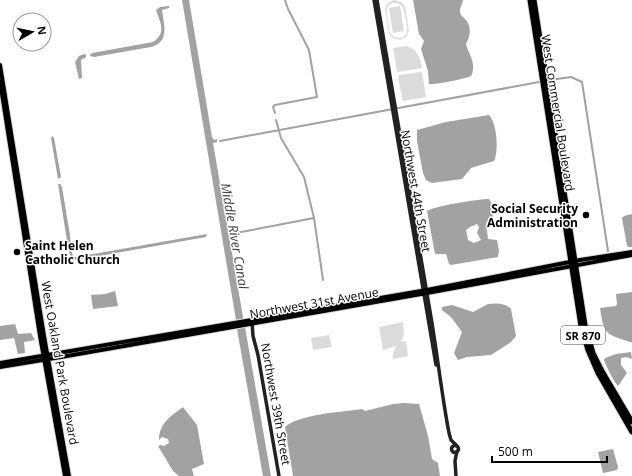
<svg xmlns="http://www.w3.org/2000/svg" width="632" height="476" viewBox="0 0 632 476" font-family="'Open Sans',sans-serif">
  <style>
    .green { fill: #dbdbdb; fill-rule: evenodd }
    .water { fill: #a2a2a2; fill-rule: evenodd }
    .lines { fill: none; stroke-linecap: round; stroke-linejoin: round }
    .canal { stroke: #a2a2a2; stroke-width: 2 }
    .primary-casing { stroke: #dbdbdb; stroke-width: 6 }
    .highway-casing { stroke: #dbdbdb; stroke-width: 7 }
    .secondary { stroke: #212121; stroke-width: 3.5 }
    .primary { stroke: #000; stroke-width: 4 }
    .highway { stroke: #000; stroke-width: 5 }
    .poi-dot { fill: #000; stroke: #fff; stroke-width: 1.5 }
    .labels { text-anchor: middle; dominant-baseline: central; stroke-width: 3; stroke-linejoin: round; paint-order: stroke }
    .shield { fill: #fff; stroke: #4c4c4c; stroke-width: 1 }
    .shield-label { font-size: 11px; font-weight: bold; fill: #000 }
    .street-label { font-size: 12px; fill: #000; stroke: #fff }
    .poi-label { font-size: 12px; font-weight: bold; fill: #000; stroke: #fff; text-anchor: end }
    .water-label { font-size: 13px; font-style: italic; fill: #434343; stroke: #fff }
  </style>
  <rect width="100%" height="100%" fill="#fff"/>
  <path class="green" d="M394,0L401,2L405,6L409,30L406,37L400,40L393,38L389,34L385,9L387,4ZM393,3H398L403,7C404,15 413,36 400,38C397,38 393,37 391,34C389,32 386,12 387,9C387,6 390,4 393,3Z
    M400,6L404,31L393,33L389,8Z
    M406,46C418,49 420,58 422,68L398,72L397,71L393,48Z
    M422,72L426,97L403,101L398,78L399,75Z
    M403,322L404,335L401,342L406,341L408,356L393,359V353L396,346L383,350L379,327Z
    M329,335L332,347L313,350L311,338Z"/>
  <path class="water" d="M182,0H189L212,137L214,140L217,139V142L213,143L228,230L230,232H233L234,234L230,236V241L243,317V319L236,320Z
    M413,0H463C463,4 459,8 460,12C460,15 464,18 466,20C472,27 470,37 466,44C469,55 477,64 471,76C465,79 435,85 429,84L428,71L421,49L424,41L419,34Z
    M169,6V8L162,10C164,26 170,41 151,47L94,57L90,56V55L92,53L153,42C167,33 160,22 156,10L160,7Z
    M84,54L86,55V57L81,60L82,78L79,79L75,62L79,56Z
    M489,115C497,123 499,151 494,161L471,168L462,179L432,183L426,180L423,173L417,141V130L446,122Z
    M52,136L54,138L61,177L58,179L51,138Z
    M58,184H60L62,187L70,235L71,246L68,245L67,241Z
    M489,199L491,202L493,218L486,223L488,239L497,240L499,251L498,257L451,265L449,264L446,254H435L427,211C435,206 478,199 489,199ZM477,224L479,227L477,233L481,240L474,243L468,240L466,230L470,227Z
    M632,214V247H629L627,246L622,218L624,216Z
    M207,234L206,237L77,260L71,259L69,251L71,250L73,256L76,257Z
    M115,291L118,306L93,309L91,295L105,294Z
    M632,292V342H630C605,334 604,334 600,308L616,306L617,304L616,294Z
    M488,304C496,303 505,303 511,309L516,336L511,342L491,355L467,357L458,360L454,353L462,332L451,317L442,310V307L452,305L473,312Z
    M15,324L18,334L31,333L35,340L24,342L25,353L18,354L14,338L0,340V326Z
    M245,327L271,476H263L237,329Z
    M631,352L632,359L626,357L621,358V365L627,373L618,386L617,385C612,378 607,368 604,360L605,358L616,354Z
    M404,403L419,404L428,436L432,459L438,463L440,476H293L285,427C299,414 343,412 362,409L365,411L393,404Z
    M183,407L197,425L204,464L192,469L194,476H179L173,471L158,446L161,445L164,446L169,443L168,439L162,437L159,440C159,423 171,416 183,407Z
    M613,449L618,467L617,470L603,473L598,452Z"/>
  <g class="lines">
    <path class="canal" d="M550,80L571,77L582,82L608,251
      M275,113L273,107L275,105L317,97L309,50L288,9L285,0
      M220,141L539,82
      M314,218L323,280
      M236,233L314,218L304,177L281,138L276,120"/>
    <g class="primary-casing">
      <path id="primary" d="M0,65L44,336L69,476
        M0,81L40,336L65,476
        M0,363L427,290L580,260L632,252
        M0,367L67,356L427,293L632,255"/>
    </g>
    <g class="highway-casing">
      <path id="highway" d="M530,0L581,326L588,350L598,373L632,432
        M534,0L585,325L593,353L602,371L632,422"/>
    </g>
    <path class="secondary" d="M374,0L436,365
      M377,0L432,323C438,360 442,396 449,433L451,440L457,446
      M252,322L253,336L258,355L279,476
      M451.5 449a3.5 3.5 0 1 1 7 0a3.5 3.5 0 1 1-7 0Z
      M456,476L455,461L457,451"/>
    <use href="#primary" class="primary"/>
    <use href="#highway" class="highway"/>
  </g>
  <g class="poi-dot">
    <circle cx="586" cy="215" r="4"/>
    <circle cx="17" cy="252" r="4"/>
  </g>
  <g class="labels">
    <rect class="shield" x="561" y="326" width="44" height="18" rx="3"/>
    <g class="shield-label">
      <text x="583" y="335">SR 870</text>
    </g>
    <g class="street-label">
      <text transform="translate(558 113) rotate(81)">West Commercial Boulevard</text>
      <text transform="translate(416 191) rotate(80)">Northwest 44th Street</text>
      <text transform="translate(314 303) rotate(-10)">Northwest 31st Avenue</text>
      <text transform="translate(60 363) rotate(80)">West Oakland Park Boulevard</text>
      <text transform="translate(276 404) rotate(80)">Northwest 39th Street</text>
    </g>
    <g class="poi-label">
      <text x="578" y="208">Social Security<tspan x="578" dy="14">Administration</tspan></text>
      <text x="25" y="245" text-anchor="start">Saint Helen<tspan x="25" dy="14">Catholic Church</tspan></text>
    </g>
    <g class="water-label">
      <text transform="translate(235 236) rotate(80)">Middle River Canal</text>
    </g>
  </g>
  <g transform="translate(32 32) rotate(81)"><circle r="19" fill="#ffffff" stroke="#999999"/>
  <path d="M0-3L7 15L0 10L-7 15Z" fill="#000000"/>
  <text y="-6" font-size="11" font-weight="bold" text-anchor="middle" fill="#000000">N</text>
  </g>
  <path d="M492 456v6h115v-6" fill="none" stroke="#000000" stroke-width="2"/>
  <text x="498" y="456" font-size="12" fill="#000000" stroke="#ffffff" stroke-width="3" paint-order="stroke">500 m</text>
</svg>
